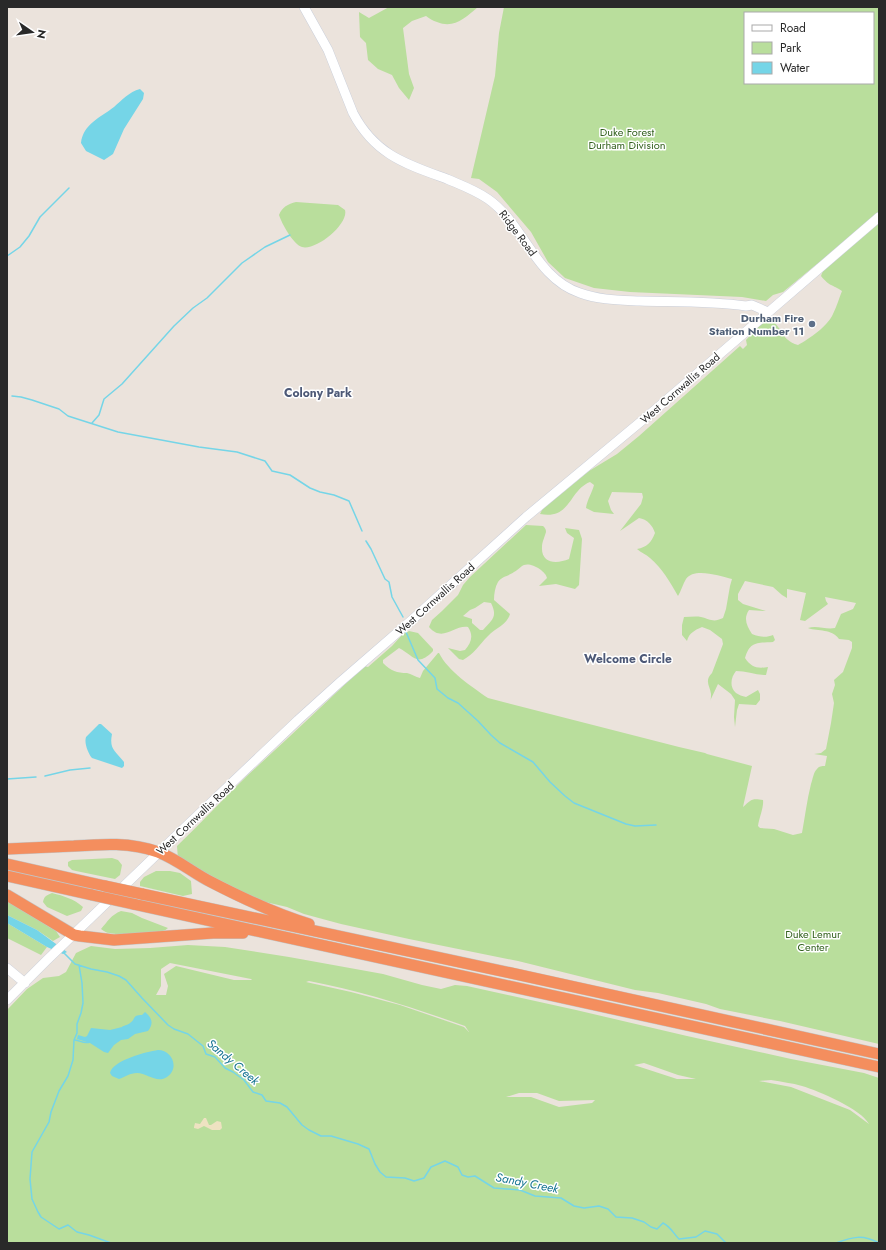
<svg xmlns="http://www.w3.org/2000/svg" width="886" height="1250" viewBox="0 0 886 1250" font-family="Jost,sans-serif">
  <style>
    .green { fill: #b9de9c; fill-rule: evenodd }
    .sand { fill: #eee2c1 }
    .water { fill: #75d5e7 }
    .lines { fill: none; stroke-linecap: round; stroke-linejoin: round }
    .stream { stroke: #75d5e7; stroke-width: 1.5 }
    .secondary-casing { stroke: #cacfda; stroke-width: 10 }
    .highway-casing { stroke: #c3c3c3; stroke-width: 12 }
    .secondary { stroke: #fff; stroke-width: 9 }
    .highway { stroke: #f48e5e; stroke-width: 11 }
    .highway-bridge-casing { stroke: #c3c3c3; stroke-width: 12; stroke-linecap: butt }
    .highway-bridge { stroke: #f48e5e; stroke-width: 11 }
    .service-dot { fill: #5c6f8a; stroke: #fff; stroke-width: 1.5 }
    .labels { text-anchor: middle; dominant-baseline: central; stroke-width: 3; stroke-linejoin: round; paint-order: stroke }
    .park-label { font-size: 11px; fill: #33611e; stroke: #fff }
    .street-label { font-size: 11px; fill: #292929; stroke: #fff }
    .service-label { font-size: 11px; font-weight: bold; fill: #4e5e75; stroke: #fff; text-anchor: end }
    .neighbourhood-label { font-size: 12px; font-weight: bold; fill: #4d5977; stroke: #fff }
    .water-label { font-size: 12px; font-style: italic; fill: #167491; stroke: #fff }
  </style>
  <rect width="100%" height="100%" fill="#ebe3dc"/>
  <path class="green" d="M389,7H478C465,18 454,29 437,22C433,21 429,18 426,16L412,21L403,28L409,74L414,88L409,100L399,88L392,75L378,69L368,60L366,43L360,37L359,12L369,18Z
    M504,7H879V1044L780,1021L720,1009L706,1004L658,993L635,990L518,961L409,939L341,924L304,914L287,907L261,901L178,859L177,846C201,823 224,798 248,775C287,739 326,703 364,666L368,667L392,646L402,635L409,631L418,633L433,649V651C417,668 413,655 399,648L383,660V663C391,671 397,673 407,673C411,674 416,677 420,678L423,671L438,653H439C448,671 472,687 488,698L679,747L705,753L707,754L752,766L743,807C751,800 751,798 763,800C764,807 759,818 758,826L760,828L774,829L793,835L802,833C805,816 807,800 811,784C813,779 813,773 817,769C819,766 822,766 825,766L827,756L814,754L821,753L826,749L831,723L834,703L832,694L835,685L834,680L843,672L852,648V642L849,640L839,639C831,628 819,632 808,628C817,625 826,630 835,628L841,614L853,609L856,603L825,597L826,601L828,604L805,621L800,620L806,593L787,589V598L782,595L773,587L745,581L738,594V600L743,604L766,611L749,610C743,619 747,626 752,634C760,637 766,638 773,635L775,640L773,642C757,643 750,641 745,658C751,667 757,669 768,667L766,675C756,675 746,671 736,671C731,677 729,687 736,693C739,695 742,696 746,697L758,690L760,694V700L756,705L739,704L737,710L735,727L734,717L735,700L731,694L718,684L710,701C711,699 711,697 711,694C710,686 704,681 712,673L723,644L722,639L710,630L702,627C695,630 689,633 687,641L682,635V625L684,617C690,617 696,616 701,617C710,619 713,623 723,618L726,609L730,586L732,579C720,576 694,567 686,579C683,584 681,591 678,596C670,582 662,568 650,558C646,554 641,553 637,549C647,547 651,543 655,533C653,526 647,519 639,518L620,531L641,504L643,497L642,493L612,492L608,501L611,510L614,514L594,512L586,508C587,500 592,493 594,485L590,482C569,490 571,520 540,514L543,508L561,494L589,471L617,454L639,436L740,346L743,349L747,345L746,340C752,333 761,323 769,319C783,326 780,340 798,345C809,339 828,326 833,314C837,306 839,298 842,291C832,284 830,287 821,276L824,268L817,264L783,292L773,295L766,301L742,297L630,292L594,288L565,278L548,262L531,232L497,192L479,179L471,178L495,76L499,33ZM745,13H873V83H745Z
    M296,202L338,205L345,210C349,224 316,251 302,247C293,244 282,224 279,215C282,207 288,204 296,202Z
    M526,525L543,526C545,528 546,529 546,532C545,536 542,542 542,547C541,564 557,564 569,559L574,538L567,533L565,528L579,530L582,539L579,585L575,589L556,584L539,586L547,578C546,571 531,562 524,565C521,566 518,570 514,572C509,576 502,576 498,582C495,587 494,594 494,600L510,614C507,625 495,628 488,636C479,645 474,654 463,660L459,659L448,648L460,651L465,650C471,643 474,636 468,627C453,625 443,643 429,627L432,620L442,611L458,595L463,585L470,577ZM484,602L491,603C498,617 492,620 483,630H480L472,623V619L463,616L470,610L475,608Z
    M112,858L118,860L122,865L120,875L115,879L76,871L72,870L68,866V862L72,860Z
    M156,871H170L180,873L191,881L192,894L183,896L140,886V882L144,877Z
    M52,893C64,896 74,899 83,907L81,911L67,916L47,907L43,902C44,896 47,895 52,893Z
    M7,901L56,931L60,937L53,941L37,930L7,915Z
    M121,911L132,913L142,918L168,928C160,937 122,936 110,933C106,933 104,931 101,929C108,921 111,915 121,911Z
    M7,923L47,947L41,955L7,938Z
    M188,945L225,947L289,957L383,974L422,985L441,989L455,985L467,986L576,1010L687,1036L791,1059L864,1073L879,1078V1243H7V1010L27,989L43,978L59,976L66,972L76,953L91,946L115,949L150,948ZM170,963L251,979L252,980H234L176,966L164,974L168,986L166,995H156L161,986V969ZM309,981C362,991 414,1008 465,1026L469,1032L464,1027L400,1005L351,992L306,982ZM644,1063L678,1075L696,1079H677L634,1065ZM771,1080C782,1082 792,1083 802,1086C819,1091 861,1109 869,1124L850,1110L791,1087L759,1081ZM519,1093H537L559,1101L595,1100L592,1103L559,1107L531,1097H506Z"/>
  <path class="sand" d="M204,1118H206L209,1125H211L217,1121L221,1122L222,1128L220,1130H212L204,1126L198,1129L194,1128V1127L195,1123L200,1124Z"/>
  <path class="water" d="M140,89L144,93L143,99L124,129L113,154L104,160L86,151L81,143C83,124 101,117 114,107C122,100 129,92 140,89Z
    M99,724H101L112,734C109,749 115,751 124,762V766L122,768L92,758C88,753 84,743 86,737Z
    M7,915L37,930L67,952L63,954L47,947L7,923Z
    M145,1012C152,1018 154,1023 148,1031L135,1034L128,1039L121,1040L114,1045L108,1053L104,1052L90,1043L77,1039L78,1035L85,1037L87,1036L91,1028L110,1030L122,1027L123,1026C124,1026 129,1024 130,1023C136,1019 132,1015 142,1015Z
    M158,1050C172,1050 180,1068 167,1077C157,1084 147,1073 137,1073C130,1073 125,1077 119,1079L112,1076L110,1073C113,1060 146,1052 158,1050Z"/>
  <g class="lines">
    <path class="stream" d="M7,256L20,247L29,236L40,217L69,188
      M12,396L21,397L32,400L59,409L68,416L118,432L199,447L237,452L265,461L272,471L290,475L310,488L320,492L334,495L349,501L362,531
      M92,423L99,415L104,399L122,384L174,326L193,308L207,298L242,263L265,247L290,235
      M366,541L371,549L385,579L389,582L392,597L403,617
      M406,632L418,660L435,678L437,689L448,698L458,703L478,721L491,735L500,743L533,762L550,782L565,796L574,803L626,824L635,826L656,825
      M45,776L70,770L90,768
      M7,779L36,777
      M64,953L75,964L91,969L107,972L119,976L126,980L142,998L168,1025L174,1029L188,1034L203,1046L206,1054L215,1057L225,1068L233,1072L244,1080L253,1092L262,1095L266,1101L280,1103L287,1107L302,1125L309,1130L321,1136H331L358,1144L369,1149L375,1164L380,1172L386,1177L405,1178L414,1181L424,1178L431,1167L445,1161L458,1167L462,1175L468,1177L475,1176L494,1188L520,1190L535,1196L561,1198L574,1206L584,1208L599,1206L608,1209L616,1217L632,1218L644,1222L651,1227L657,1229L663,1223C671,1227 673,1233 679,1239L696,1237L705,1231L717,1234L726,1243
      M79,965L82,983L83,1003L81,1013L77,1024V1033L74,1040L73,1060L68,1076L59,1091L51,1112L49,1122L32,1152L30,1179L32,1199L38,1212L41,1217L59,1229L68,1225L77,1232L89,1235L111,1243
      M75,1040C81,1041 84,1044 90,1042
      M836,1243C853,1237 862,1234 879,1243"/>
    <g class="secondary-casing">
      <path id="secondary" d="M304,7L328,50L353,113C375,155 406,164 447,179C461,185 475,190 488,199C524,224 535,278 580,293C599,300 619,300 640,301C675,302 711,301 746,306L752,305L768,312
        M7,968L25,983
        M7,1000L47,960L178,834L298,720L339,683L413,619L526,517L656,409L879,217"/>
    </g>
    <g class="highway-casing">
      <path id="highway" d="M7,849C29,848 52,847 74,846C102,844 131,842 158,852C177,859 193,873 211,882C242,898 275,914 309,924
        M7,864L105,886
        M7,876L92,895
        M142,894L511,973L879,1054
        M7,895L74,935L80,936L114,940L213,933H243
        M133,904L879,1067"/>
    </g>
    <use href="#secondary" class="secondary"/>
    <use href="#highway" class="highway"/>
    <g class="highway-bridge-casing">
      <path id="highway-bridge" d="M105,886L142,894
        M92,895L133,904"/>
    </g>
    <use href="#highway-bridge" class="highway-bridge"/>
  </g>
  <circle class="service-dot" cx="812" cy="324" r="4"/>
  <g class="labels">
    <g class="park-label">
      <text x="627" y="132">Duke Forest<tspan x="627" dy="13">Durham Division</tspan></text>
      <text x="813" y="934">Duke Lemur<tspan x="813" dy="13">Center</tspan></text>
    </g>
    <g class="street-label">
      <text transform="translate(518 233) rotate(53)">Ridge Road</text>
      <text transform="translate(680 388) rotate(-41)">West Cornwallis Road</text>
      <text transform="translate(435 599) rotate(-42)">West Cornwallis Road</text>
      <text transform="translate(195 818) rotate(-43)">West Cornwallis Road</text>
    </g>
    <g class="service-label">
      <text x="804" y="318">Durham Fire<tspan x="804" dy="13">Station Number 11</tspan></text>
    </g>
    <g class="neighbourhood-label">
      <text x="318" y="393">Colony Park</text>
      <text x="628" y="659">Welcome Circle</text>
    </g>
    <g class="water-label">
      <text transform="translate(233 1062) rotate(40)">Sandy Creek</text>
      <text transform="translate(527 1183) rotate(11)">Sandy Creek</text>
    </g>
  </g>
  <rect width="886" height="1250" fill="none" stroke="#292929" stroke-width="16"/>
  <rect x="744" y="12" width="130" height="72" fill="#ffffff" stroke="#a9a9a9"/>
  <rect x="752" y="25" width="20" height="6" fill="#ffffff" stroke="#a9a9a9"/>
  <text x="780" y="32" font-size="12" fill="#292929">Road</text>
  <rect x="752" y="42" width="20" height="12" fill="#b9de9c" stroke="#a9a9a9"/>
  <text x="780" y="52" font-size="12" fill="#292929">Park</text>
  <rect x="752" y="62" width="20" height="12" fill="#75d5e7" stroke="#a9a9a9"/>
  <text x="780" y="72" font-size="12" fill="#292929">Water</text>
  <g transform="translate(32 32) rotate(103)" stroke="#ffffff" stroke-width="3" paint-order="stroke">
  <path d="M0-3L7 15L0 10L-7 15Z" fill="#292929"/>
  <text y="-6" font-size="11" font-weight="bold" text-anchor="middle" fill="#292929">N</text>
  </g>
</svg>
